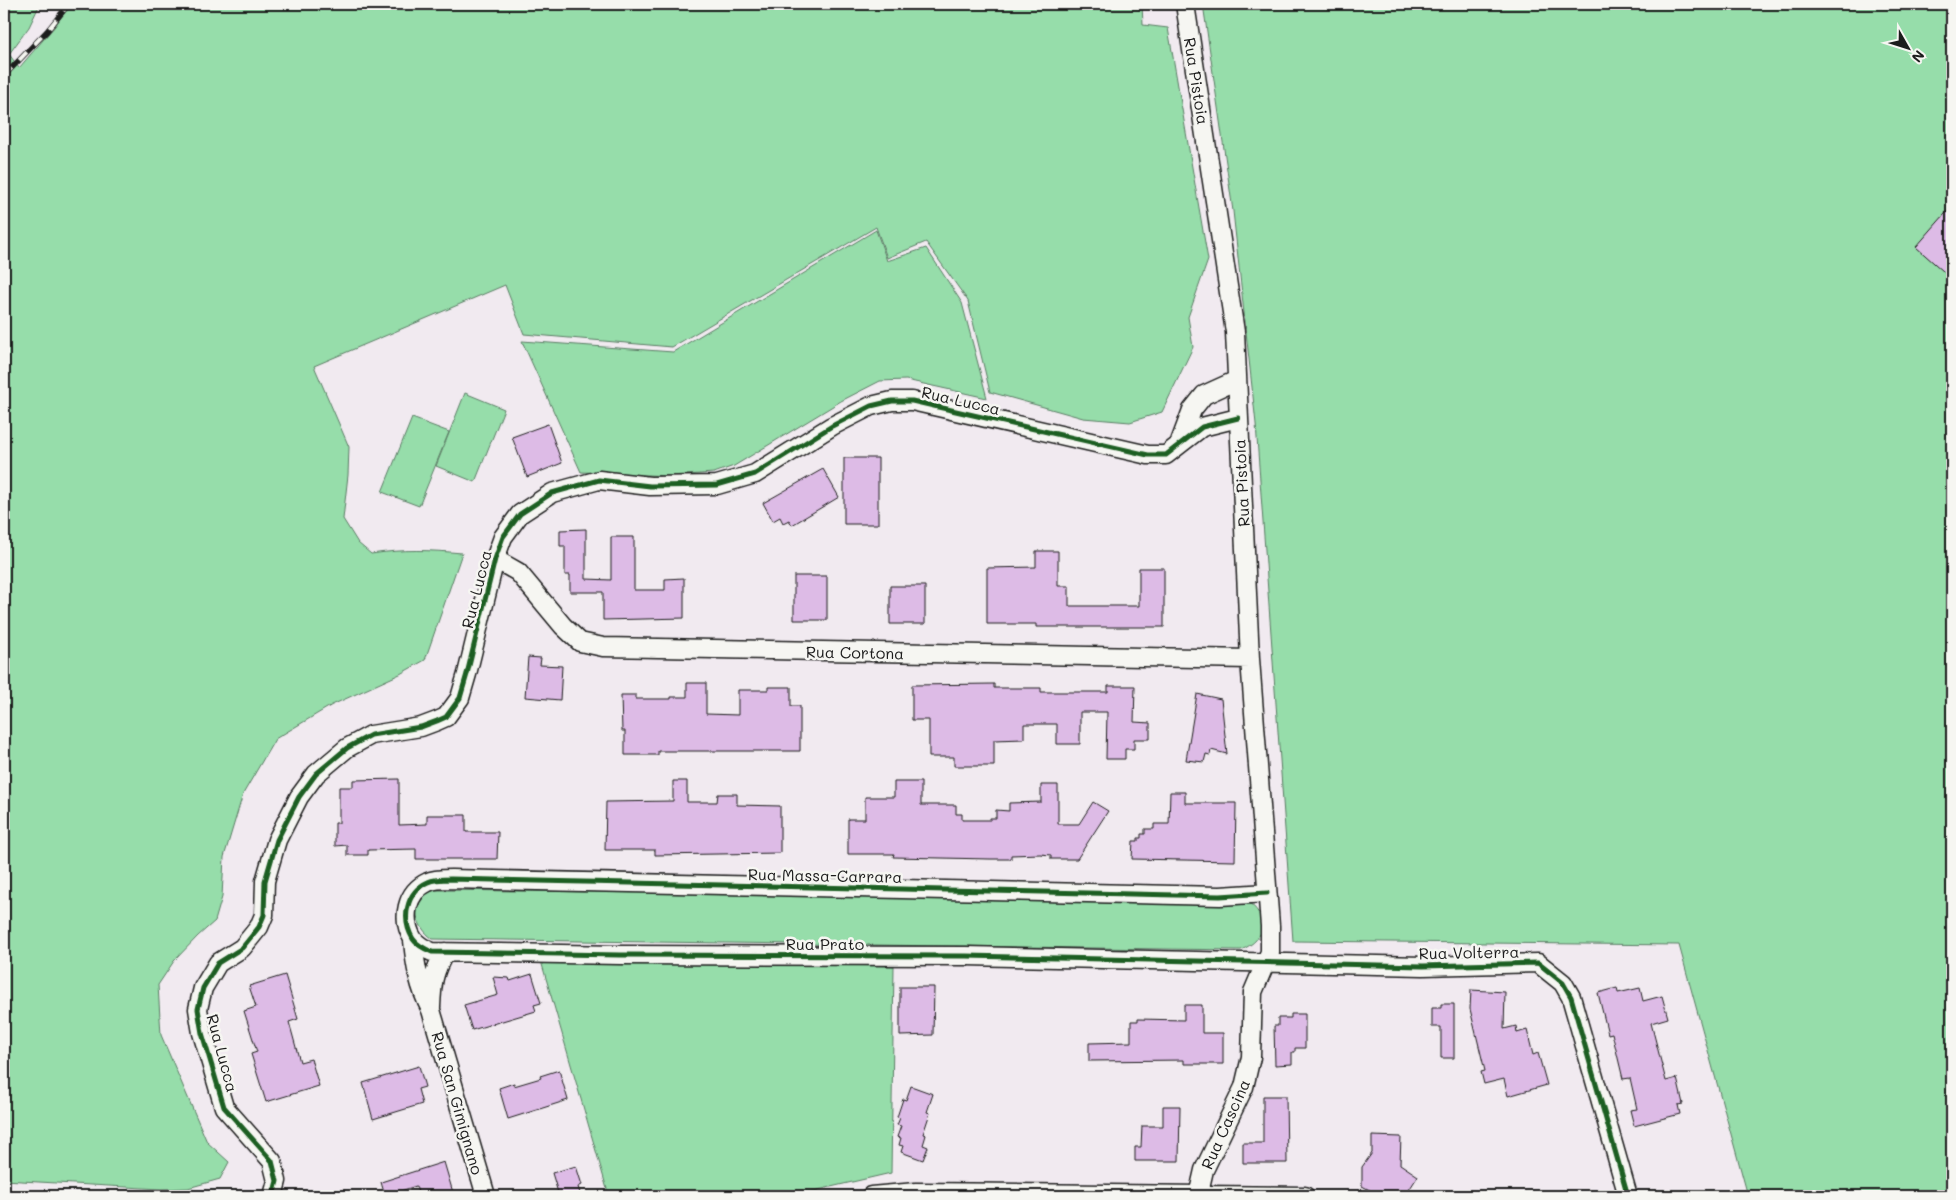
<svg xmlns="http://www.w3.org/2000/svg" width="1956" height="1200" viewBox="0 0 1956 1200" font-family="Mali,sans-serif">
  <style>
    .green { fill: #96ddaa; stroke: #597c63 }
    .building { fill: #ddbbe6; stroke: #1c1c1c }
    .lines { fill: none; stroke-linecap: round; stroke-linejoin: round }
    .minor-casing { stroke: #1c1c1c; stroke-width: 21 }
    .minor { stroke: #f6f6f2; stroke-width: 18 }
    .rail-casing { stroke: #1c1c1c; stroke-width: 5.5 }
    .rail { stroke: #f6f6f2; stroke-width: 4; stroke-dasharray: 11; stroke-linecap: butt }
    .cycleway-casing { stroke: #f6f6f2; stroke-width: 8 }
    .cycleway { stroke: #1b5e20; stroke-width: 5 }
    .labels { text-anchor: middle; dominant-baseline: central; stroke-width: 5; stroke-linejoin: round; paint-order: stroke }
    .street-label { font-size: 16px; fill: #1c1c1c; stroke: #f6f6f2 }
  </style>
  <rect width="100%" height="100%" fill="#f1eaf0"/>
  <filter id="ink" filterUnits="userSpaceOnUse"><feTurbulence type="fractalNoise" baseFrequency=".02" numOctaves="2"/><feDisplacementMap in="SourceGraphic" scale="10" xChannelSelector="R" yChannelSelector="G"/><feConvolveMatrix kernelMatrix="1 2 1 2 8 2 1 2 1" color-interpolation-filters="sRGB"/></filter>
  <g filter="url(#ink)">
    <path class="green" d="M4,4H40L29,27L9,54L19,68L55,26L70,4H1142L1143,25L1168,28L1208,260L1188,317L1193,347L1162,412L1130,422L1083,418L990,392L968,301L926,242L887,258L876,227L672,347L524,334L505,285L314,366L349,447L348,475L343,519L358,543L371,554C404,549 428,550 462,553L425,660L400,674L332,705L275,739L243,794L224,857L222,897L215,921L198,936L174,961L158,985L161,1035L207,1142L229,1162L220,1179L188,1188L161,1189L4,1180Z
      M1203,4H1952V1196H1748L1679,945L1293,941L1256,424L1233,211Z
      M876,230L887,261L926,248L962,303L987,398L906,380L880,381L841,401L734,466L714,473L670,476L581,472L522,341L673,352Z
      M465,393L504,409L475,482L436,466Z
      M412,418L449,432L419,506L382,492Z
      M436,890L1245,900C1270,916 1267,939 1241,950L433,939C414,926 407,896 436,890Z
      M541,961L894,966L891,1173L792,1196H609Z"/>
    <path class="building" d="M1952,206V279L1916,247Z
      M548,424L562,463L527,477L512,437Z
      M844,458H878V524H844Z
      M823,469L839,497L792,525L789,520L783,523L780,517L773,521L763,503Z
      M586,529V579L611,580V537H634V590H665V579L684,578V618L603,620V592H570V575H565V546H560V530Z
      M1036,551H1058V586H1069V606H1139V568H1164V627H1036V624H987V568L1036,567Z
      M794,576H827V620H794Z
      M890,586H925V624H890Z
      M528,657L541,658L540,665L562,666L560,700L525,697Z
      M687,683H706V714L738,715V690H768V687H791V706H800V751H658V755H625V731H622L621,695H636V699H671V697H687Z
      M994,684V688H1041V692H1108V686H1135L1134,722L1150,723V739H1134V749H1125V759H1106L1107,712H1080V744H1057V724H1024V739L994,740V766H954V757H929V720H912V685Z
      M1197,694L1221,699L1227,754L1211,750L1210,755L1206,754L1204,762L1186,760Z
      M399,779V825L427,824V815H466V832H498L497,859H416V849L368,850V855H347V845L335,846V823H339V787H353V780Z
      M673,781H687V802H717L718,794H737V805L780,806V853L655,855V850H605L606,802L673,801Z
      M894,782H921V805H956V814H962V820H990V818H996V810L1009,811V803L1041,802V785H1058V824H1079L1093,802L1108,811L1077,859H1051V855L1040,854L1011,855V859H990L893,857L894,854H848V819H865V797H894Z
      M1170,792H1185V803H1236L1235,861L1132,859L1133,841H1138V838H1141V834H1145V829H1154V824H1169Z
      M532,974L541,1003L534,1005L536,1011L472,1030L464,1005L498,995L493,977L509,978L510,981Z
      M285,975L298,1019L289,1022L300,1062L311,1059L319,1086L266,1102L251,1054L257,1052L244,1011L256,1007L249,986Z
      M900,987H934L933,1035L900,1036Z
      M1617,988L1618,993L1640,988L1643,1001L1662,996L1668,1018L1651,1023L1666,1081L1677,1078L1683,1104L1678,1105L1680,1114L1634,1126L1630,1110L1637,1109L1630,1078L1623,1079L1612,1033L1608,1034L1598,993Z
      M1471,990L1505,992L1504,1029L1516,1026L1517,1033L1527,1030L1533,1055L1538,1053L1547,1085L1508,1096L1504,1079L1484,1084L1481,1072L1485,1071L1470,1009Z
      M1441,1004H1454V1058H1441V1027H1432V1008H1441Z
      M1184,1005H1202V1033H1223V1064H1184V1060L1089,1061V1043L1131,1042V1021H1138V1019L1184,1020Z
      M1291,1014H1305V1048H1295V1052H1292V1064L1275,1065L1274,1026H1278V1018H1291Z
      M419,1066L425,1087L418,1089L422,1104L373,1119L363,1083Z
      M559,1070L568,1100L508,1119L499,1088L514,1083V1086L541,1078L540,1076Z
      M911,1086L933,1094L927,1112L930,1113L923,1134L926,1135L923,1145L928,1147L923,1160L901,1152L903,1146L899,1145L901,1138L897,1137L901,1126L897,1125L900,1118L897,1117L903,1099L906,1100Z
      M1263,1096H1286L1287,1163H1243V1143H1263Z
      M1163,1106H1180L1179,1161H1135V1147H1141L1142,1126H1163Z
      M1372,1136L1401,1137L1400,1164L1418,1176L1405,1196H1381L1362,1186V1167L1372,1153Z
      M444,1162L454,1196H419L416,1186L385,1196L381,1182Z
      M576,1166L582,1185L578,1187L581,1196H559L552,1173Z"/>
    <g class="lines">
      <g class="minor-casing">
        <path id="minor" d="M1185,4L1235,332L1250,659L1270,926V952L1253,992L1251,1057L1244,1087L1204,1170L1198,1196
          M1180,442L1192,410L1204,395L1237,380
          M495,559L518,572L563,626L580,642L603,647L1250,659
          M1267,893L1220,896L451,879C444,879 434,879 428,882C406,892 401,919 413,939C417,945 425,949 432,952L620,955L966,956L1423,966L1538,963L1563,983L1571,997L1628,1196
          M413,940C415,965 419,987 431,1010L486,1196
          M431,1007C432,984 433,972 445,952
          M273,1196L277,1181L272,1161L224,1107L202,1033L198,1009L203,988L218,963L242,948L259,927L264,915L265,881L277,840L299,797L316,774L347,748L371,735L421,727L437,721L446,717L460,698L467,674L495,559L503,537L520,514L552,493L599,480L650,486L717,485L755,474L832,426L871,406L892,401H912L1148,455H1166L1202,427L1238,418
          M871,1196L916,1192L1305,1196"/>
      </g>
      <use href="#minor" class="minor"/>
      <g class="rail-casing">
        <path id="rail" d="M4,76L47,31L69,4"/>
      </g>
      <use href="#rail" class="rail"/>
      <g class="cycleway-casing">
        <path id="cycleway" d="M1267,893L1220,896L451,879C444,879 434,879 428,882C406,892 401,919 413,939C417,945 425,949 432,952L620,955L966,956L1423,966L1538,963L1563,983L1571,997L1628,1196
          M273,1196L277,1181L272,1161L224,1107L202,1033L198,1009L203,988L218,963L242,948L259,927L264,915L265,881L277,840L299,797L316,774L347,748L371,735L421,727L437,721L446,717L460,698L467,674L495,559L503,537L520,514L552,493L599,480L650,486L717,485L755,474L832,426L871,406L892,401H912L1148,455H1166L1202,427L1238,418"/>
      </g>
      <use href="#cycleway" class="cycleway"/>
    </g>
  </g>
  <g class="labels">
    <g class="street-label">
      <text transform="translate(1197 81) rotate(81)">Rua Pistoia</text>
      <text transform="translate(961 400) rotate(13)">Rua Lucca</text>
      <text transform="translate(1241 483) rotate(-93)">Rua Pistoia</text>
      <text transform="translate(476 589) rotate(-76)">Rua Lucca</text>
      <text transform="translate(855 652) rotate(1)">Rua Cortona</text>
      <text transform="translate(825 875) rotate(1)">Rua Massa-Carrara</text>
      <text x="825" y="943">Rua Prato</text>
      <text transform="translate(1469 952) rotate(-1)">Rua Volterra</text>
      <text transform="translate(223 1053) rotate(75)">Rua Lucca</text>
      <text transform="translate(458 1103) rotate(74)">Rua San Gimignano</text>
      <text transform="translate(1225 1124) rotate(-66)">Rua Cascina</text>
    </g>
  </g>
  <rect width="1956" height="1200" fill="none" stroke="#f6f6f2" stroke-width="20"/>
  <rect x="10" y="10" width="1936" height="1180" fill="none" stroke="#1c1c1c" stroke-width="2" filter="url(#ink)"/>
  <g transform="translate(1908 48) rotate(129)" stroke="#f6f6f2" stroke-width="4" paint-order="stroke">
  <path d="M0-4L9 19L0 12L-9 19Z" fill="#1c1c1c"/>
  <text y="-8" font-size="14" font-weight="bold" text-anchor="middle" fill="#1c1c1c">N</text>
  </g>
</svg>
